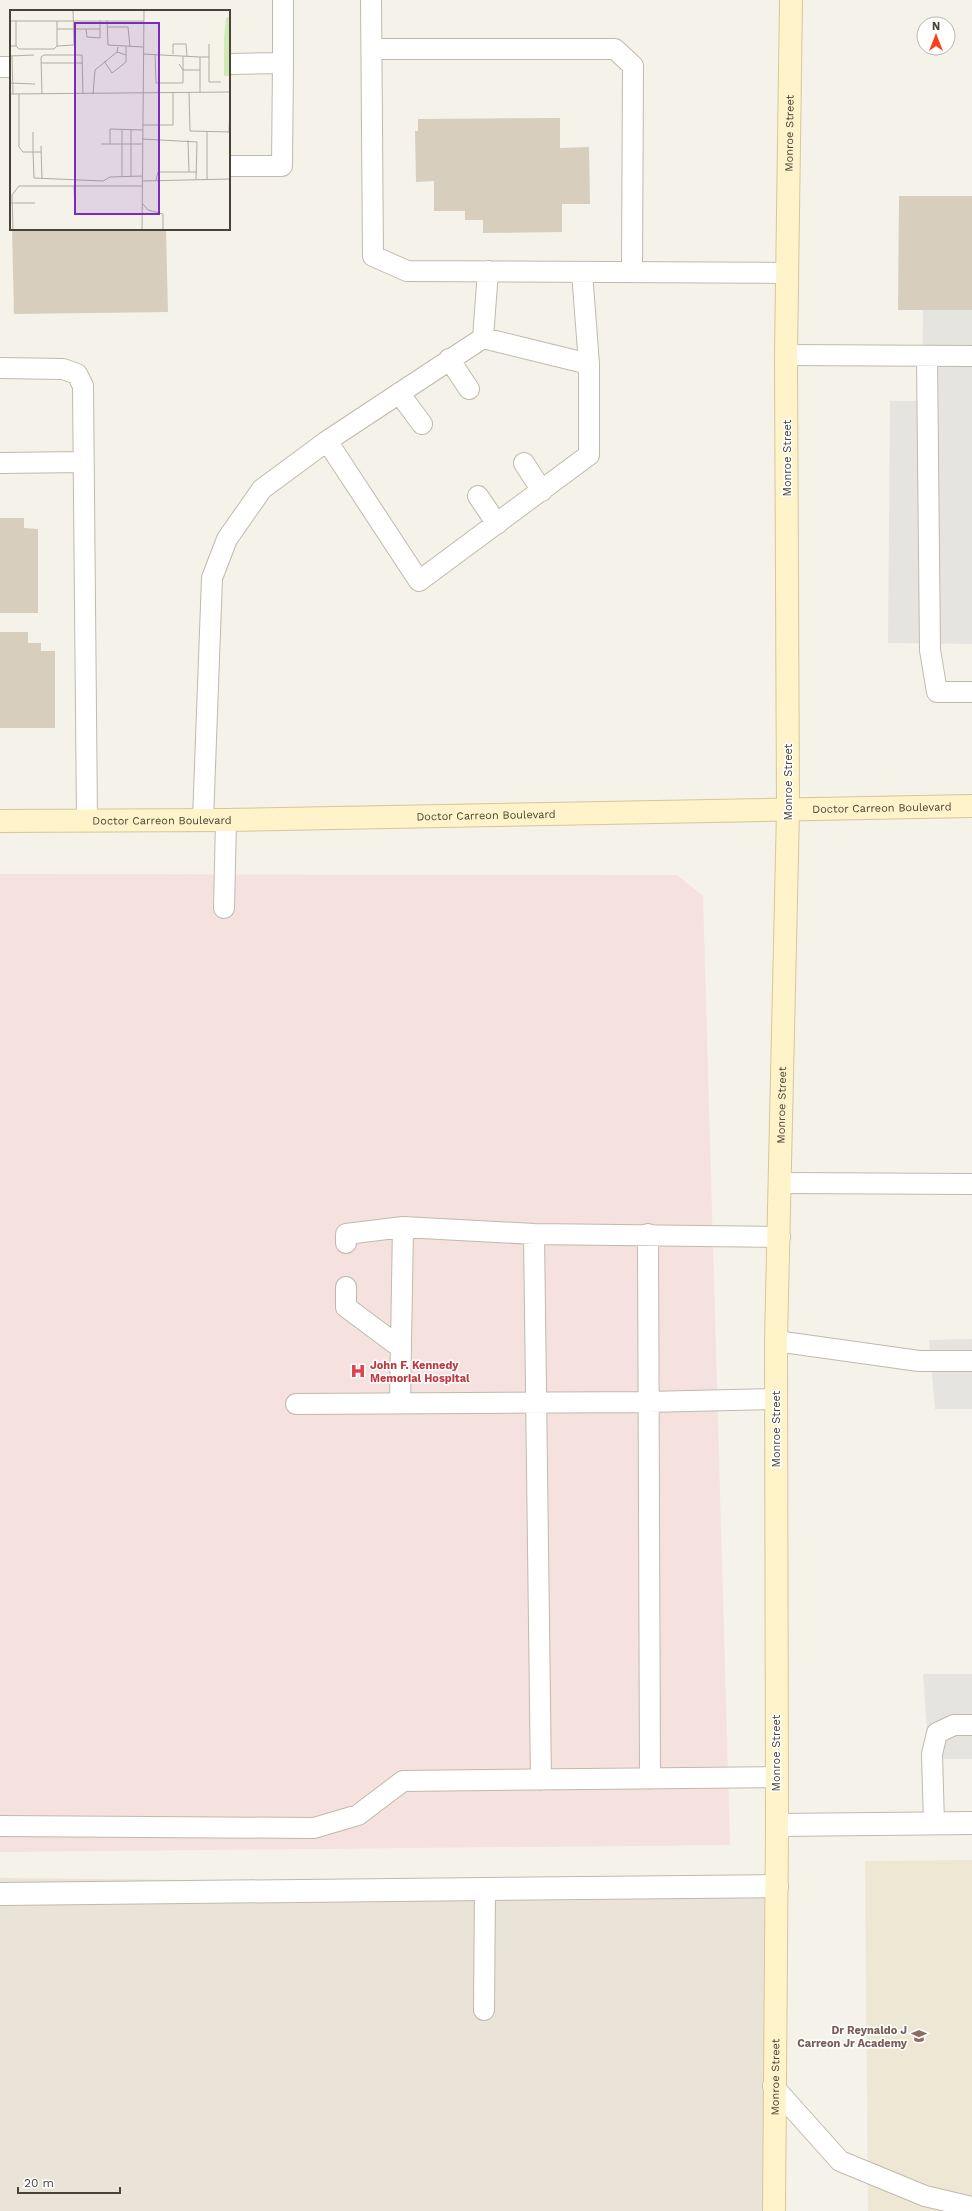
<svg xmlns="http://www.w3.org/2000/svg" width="972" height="2211" viewBox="0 0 972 2211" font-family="'Work Sans',sans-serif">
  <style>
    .residential { fill: #e9e4d7 }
    .education { fill: #eee7d3 }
    .medical { fill: #f5e1dd }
    .parking { fill: #e6e4e1 }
    .building { fill: #d7cebe }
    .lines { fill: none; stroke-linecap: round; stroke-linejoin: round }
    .lane-casing { stroke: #c1baab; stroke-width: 22 }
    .street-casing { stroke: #c1baab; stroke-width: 24 }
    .secondary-casing { stroke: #d6c799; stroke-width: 24 }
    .lane { stroke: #fff; stroke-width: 20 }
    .street { stroke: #fff; stroke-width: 22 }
    .secondary { stroke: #fff3c9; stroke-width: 22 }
    .labels { text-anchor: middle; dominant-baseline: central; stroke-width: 3; stroke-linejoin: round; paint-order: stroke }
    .street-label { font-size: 11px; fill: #494337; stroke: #fff }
    .health-label { font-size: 11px; font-weight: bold; fill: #be3a42; stroke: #fff; text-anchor: start }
    .education-label { font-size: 11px; font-weight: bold; fill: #785e54; stroke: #fff; text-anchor: end }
    .inset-road { fill: none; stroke: #b0aca2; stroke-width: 1 }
    .view { fill: #7b2cbf; fill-opacity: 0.15; stroke: #7b2cbf; stroke-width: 2 }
    .inset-edge { fill: none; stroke: #494337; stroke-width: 2 }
  </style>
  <rect width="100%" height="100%" fill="#f5f2e9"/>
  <path class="residential" d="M0,1878L777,1886L778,2211H0Z"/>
  <path class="education" d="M972,1860V2211H868L865,1861Z"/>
  <path class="medical" d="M0,874L677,875L703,896L730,1845L0,1852Z"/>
  <path class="parking" d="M923,309L972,310V644L888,643L890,401H922Z
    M972,1339V1409H935L929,1340Z
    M923,1674H972V1759H929Z"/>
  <path class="building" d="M560,118V148L589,147L590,204H562V232L483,233V220H465V211H434V181L416,182L415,131H418V119Z
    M899,196H972V310H898Z
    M12,229H166L168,312L14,314Z
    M0,518H24V528L38,529V613H0Z
    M0,632H28V643H41V651H55V728H0Z"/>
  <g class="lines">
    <g class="lane-casing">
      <path id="lane" d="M371,0L373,256L407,271L788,273
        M372,49H615L633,66L632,272
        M229,64L283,63V0
        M0,67H11
        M229,166H282L283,63
        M483,338L589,364L582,272
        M786,355L972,356
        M927,357L930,650L937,692H972
        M449,359L469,389
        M0,368L63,369L77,374L83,386L87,821
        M399,393L422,424
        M327,441L419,581L589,455V364
        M0,463L83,462
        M524,463L542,491
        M478,496L497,524
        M203,820L212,578L227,539L262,489L327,441L483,338L488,271
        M224,908L226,820
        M781,1183L972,1184
        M534,1234L541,1780
        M648,1234L650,1779
        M346,1243V1234L403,1227
        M346,1287V1307L401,1348
        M776,1341L919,1361H972
        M400,1403L403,1227L534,1234L780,1237
        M296,1404L647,1402L776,1399
        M934,1823L932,1754L937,1733L954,1725H972
        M0,1826L314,1828L358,1815L403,1781L776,1777
        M484,2010L485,1888
        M773,2086L840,2161L925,2196L972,2207"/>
    </g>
    <g class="street-casing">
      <path id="street" d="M777,1825L972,1823
        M0,1894L777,1886"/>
    </g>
    <g class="secondary-casing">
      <g id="secondary">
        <path id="s1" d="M0,821L226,820L972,806"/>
        <path id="s2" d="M774,2211L777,1825L776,1341L788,811L786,355L791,0"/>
      </g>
    </g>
    <use href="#lane" class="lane"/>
    <use href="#street" class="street"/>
    <use href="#secondary" class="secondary"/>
  </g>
  <defs>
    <g id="hospital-bare" transform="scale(1.2)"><path d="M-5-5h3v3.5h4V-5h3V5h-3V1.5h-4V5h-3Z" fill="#e0444e" stroke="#fff" stroke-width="2.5" paint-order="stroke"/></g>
    <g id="school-bare" transform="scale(1.2)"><path d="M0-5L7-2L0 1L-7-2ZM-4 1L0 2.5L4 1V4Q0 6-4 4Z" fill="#8d6e63" stroke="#fff" stroke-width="2.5" paint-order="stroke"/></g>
  </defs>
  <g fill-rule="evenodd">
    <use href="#hospital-bare" x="358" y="1371"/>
    <use href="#school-bare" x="919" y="2036"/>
  </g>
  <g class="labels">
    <g class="street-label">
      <text stroke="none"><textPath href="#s2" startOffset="2078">Monroe Street</textPath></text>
      <text transform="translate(787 458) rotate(-90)">Monroe Street</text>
      <text transform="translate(788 782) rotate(-90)">Monroe Street</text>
      <text stroke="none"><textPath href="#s1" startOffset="882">Doctor Carreon Boulevard</textPath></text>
      <text stroke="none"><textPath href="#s1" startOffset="486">Doctor Carreon Boulevard</textPath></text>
      <text stroke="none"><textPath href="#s1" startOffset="162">Doctor Carreon Boulevard</textPath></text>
      <text stroke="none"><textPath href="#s2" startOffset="1106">Monroe Street</textPath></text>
      <text transform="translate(776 1429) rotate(-90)">Monroe Street</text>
      <text transform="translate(776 1753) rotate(-90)">Monroe Street</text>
      <text stroke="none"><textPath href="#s2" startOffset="134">Monroe Street</textPath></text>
    </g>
    <g class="health-label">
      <text x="370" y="1365">John F. Kennedy<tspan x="370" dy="13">Memorial Hospital</tspan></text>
    </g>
    <g class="education-label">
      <text x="907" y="2030">Dr Reynaldo J<tspan x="907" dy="13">Carreon Jr Academy</tspan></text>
    </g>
  </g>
  <g transform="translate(10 10)">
    <rect width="220" height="220" fill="#f5f2e9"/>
    <path d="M220,6V66H214V28L216,8Z" fill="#cfeab2"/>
    <path class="inset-road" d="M97,10L98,35L133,37M0,11H134M98,17H118L120,37M47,19H90V10M76,19L77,27L90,28V19M0,36H6V11M6,36L9,39H44L47,36V11M47,36L64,35L63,0M107,42L116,45V37M133,44L190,47V82M145,44L146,73H173V46M163,44V34H176L177,47M0,46L24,45M2,46L3,84M190,47H199V34M199,47V72H211M94,51L102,63L116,52V45M31,53H73M169,54L173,60H190M220,72V90M0,73L25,74M179,82L180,121L220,122M0,84L220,82M9,84V137L13,142H23L24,168L93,171L100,167L132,166M32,84L31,47L34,45H72L73,84M83,84L85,60L107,42L108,37M133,115H163V82M112,120V167M121,120V167M23,122V142H31M197,122V169M219,122L220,95M132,129L187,132L186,169M178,130L179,162M91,134H132M100,134V119L133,120M31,136L32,169M146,170L148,162H187M132,171L220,169M64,176L65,202M0,193H25M132,193L138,200L153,204V220M3,220L2,185L9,176H132M132,220L134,0"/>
    <path class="view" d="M65,13H149V204H65Z"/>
    <rect width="220" height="220" class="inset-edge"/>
  </g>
  <g transform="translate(936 36)"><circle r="19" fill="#ffffff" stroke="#b6b4af"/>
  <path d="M0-3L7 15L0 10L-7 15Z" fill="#fe4017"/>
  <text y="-6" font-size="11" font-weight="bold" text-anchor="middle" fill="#494337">N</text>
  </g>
  <path d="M18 2187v6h102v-6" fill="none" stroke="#494337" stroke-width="2"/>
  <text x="24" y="2187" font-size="12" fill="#494337" stroke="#ffffff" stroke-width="3" paint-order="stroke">20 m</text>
</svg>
